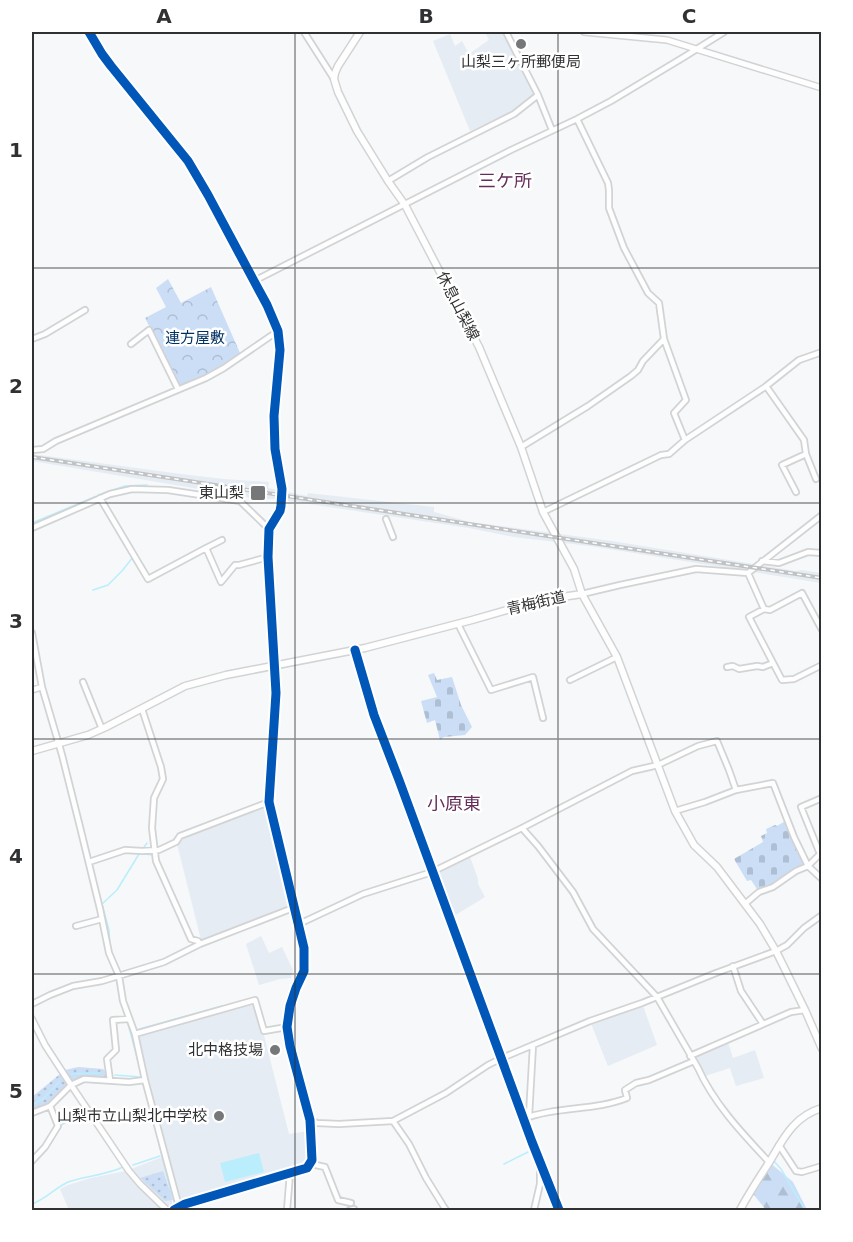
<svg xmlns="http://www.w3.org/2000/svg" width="853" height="1242" viewBox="0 0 853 1242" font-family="'DejaVu Sans','Noto Sans JP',sans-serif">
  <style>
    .built { fill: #e6ecf3 }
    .grass { fill: url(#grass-dots) }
    .forest { fill: url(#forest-firs) }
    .cemetery { fill: url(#cemetery-stones) }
    .park { fill: url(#park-crowns) }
    .water { fill: #baeefc }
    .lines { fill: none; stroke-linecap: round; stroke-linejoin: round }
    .stream { stroke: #baeefc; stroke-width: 1.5 }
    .minor-casing { stroke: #d2d3d4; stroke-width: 8 }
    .tertiary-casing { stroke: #d2d3d4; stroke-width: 8 }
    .secondary-casing { stroke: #d2d3d4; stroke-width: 9 }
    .minor { stroke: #fefefe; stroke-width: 4.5 }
    .tertiary { stroke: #fefefe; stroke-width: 5 }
    .secondary { stroke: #fefefe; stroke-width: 6 }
    .rail-casing { stroke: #c1c2c3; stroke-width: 4 }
    .rail { stroke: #fff; stroke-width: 1.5; stroke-dasharray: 4.5; stroke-linecap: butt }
    .cycleway-casing { stroke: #fff; stroke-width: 13 }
    .cycleway { stroke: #0057b8; stroke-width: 9 }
    .grid { fill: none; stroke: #303133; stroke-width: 1.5; stroke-opacity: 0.55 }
    .poi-dot { fill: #757779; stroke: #fff; stroke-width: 2 }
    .labels { text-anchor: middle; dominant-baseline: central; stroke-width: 5; stroke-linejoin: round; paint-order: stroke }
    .poi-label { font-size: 15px; fill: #303133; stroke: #fff; text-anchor: end }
    .street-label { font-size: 15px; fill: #303133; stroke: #fff }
    .park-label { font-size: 15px; fill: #003163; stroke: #fff }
    .quarter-label { font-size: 18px; fill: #652e5a; stroke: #fff }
    .neatline { fill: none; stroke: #303133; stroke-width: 2 }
    .grid-label { font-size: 20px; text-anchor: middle; font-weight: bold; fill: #303133 }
  </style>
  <defs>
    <pattern id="grass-dots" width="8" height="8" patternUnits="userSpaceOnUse" patternTransform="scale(1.5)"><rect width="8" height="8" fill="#cbdef6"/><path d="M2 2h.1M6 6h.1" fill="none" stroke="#afbfd3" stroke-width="1.8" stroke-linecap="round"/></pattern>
    <pattern id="forest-firs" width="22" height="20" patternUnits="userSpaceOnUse" patternTransform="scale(1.5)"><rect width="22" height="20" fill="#cbdef6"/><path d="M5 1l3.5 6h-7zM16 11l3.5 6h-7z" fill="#afbfd3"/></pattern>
    <pattern id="cemetery-stones" width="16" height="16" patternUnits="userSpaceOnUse" patternTransform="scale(1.5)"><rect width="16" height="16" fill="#cbdef6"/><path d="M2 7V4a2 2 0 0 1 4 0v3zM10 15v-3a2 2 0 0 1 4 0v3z" fill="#afbfd3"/></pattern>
    <pattern id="park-crowns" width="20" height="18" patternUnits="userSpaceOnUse" patternTransform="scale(1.5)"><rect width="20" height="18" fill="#cbdef6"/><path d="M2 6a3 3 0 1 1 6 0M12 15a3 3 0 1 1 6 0" fill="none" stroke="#afbfd3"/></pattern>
  </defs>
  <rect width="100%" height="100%" fill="#f6f8fa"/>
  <path class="built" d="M485,32H504L535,95L515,110L470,131L433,41L450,34L455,46L462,41L469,54L489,40Z
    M32,454L181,474L224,479L269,482L268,488L307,496L308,493L434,507V512L470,522L612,541L796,571L802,570L821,573V583L590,546L514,537L469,528L276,499H266L265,500L32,461Z
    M265,807L267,808L289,904L287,907L239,927L201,940L177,844L180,839Z
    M469,854L478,879V884L485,897L449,919L432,872Z
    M261,936L269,953L282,947L293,970L291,978L280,979L259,985L246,944Z
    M255,1000L289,1134L310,1131L312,1160L307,1168L179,1207L135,1034Z
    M642,1003L657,1045L608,1066L590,1021Z
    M727,1039L733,1058L755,1050L764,1078L736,1086L730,1068L702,1077L690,1056Z
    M162,1157L174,1210H69L60,1189L68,1185L91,1178L126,1171Z"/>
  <path class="grass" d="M78,1067L103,1069L108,1073L110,1080L84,1079L72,1081L65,1070Z
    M60,1074L69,1087L50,1106L32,1113V1097Z
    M163,1171L173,1200L165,1201L140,1178Z"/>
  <path class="forest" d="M769,1162L793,1182L807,1210H766L750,1190Z"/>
  <path class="cemetery" d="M434,673L437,680L452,677L461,705L472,727L465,735L444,737L440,740L435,720L427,723L421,701L437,697L428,675Z
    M787,820L808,863L773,887L759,892L751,880L747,881L734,859L763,842L761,836L767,833L766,829L775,825L777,826Z"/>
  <path class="park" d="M168,279L181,303L211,287L240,353L205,376L180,386L145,318L166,307L156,288Z"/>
  <path class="water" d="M259,1153L264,1172L225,1182L220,1163Z"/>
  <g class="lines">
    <path class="stream" d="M32,523L104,493L125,486L147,485
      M137,556L148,573
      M93,590L108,585L122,571L133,557
      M142,850L147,843
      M144,854L153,855
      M110,947L109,930L102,904L117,890L139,854
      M731,970L735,981
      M117,981L118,986
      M128,1024L140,1068
      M136,1030L222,1006
      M71,1074L100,1073
      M115,1075L141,1077
      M148,1098L172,1197
      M32,1105L44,1098L59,1082
      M61,1125L84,1112
      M43,1153L51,1142
      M773,1160L781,1169L805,1210
      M504,1164L528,1152
      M133,1165L160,1156
      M32,1204C46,1199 55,1188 68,1182C86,1176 106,1175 123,1167"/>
    <g class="minor-casing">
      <path id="minor" d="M304,32L334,79
        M506,32L538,95L552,130
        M577,119L608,183L609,190V208L624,248L648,293L659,303L664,339L686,400L674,413L685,440
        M388,181L428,157L514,114L538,95
        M254,281L511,150L577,119L611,101L684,57L724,32
        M32,339L45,334L85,310
        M131,344L149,330L178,389
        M766,386L804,440L806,454L816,479
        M521,447L588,406L631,376L638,370L643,361L664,339
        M32,450L43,449L56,441L206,378L224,368L278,331L280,350L274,416L275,449L282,489L281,506L280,511L269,529L240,501L168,490L132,489L110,494L32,528
        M796,492L782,465L806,454
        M100,498L148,579L206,548
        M543,512L661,455L669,454L685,440L765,387L799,360L822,352
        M386,519L393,537
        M222,540L206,548L221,582L235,565H239L268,557
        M762,561L779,563L808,552L822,553
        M748,573L764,609
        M582,594L620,585L696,569L748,573L822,515
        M458,624L491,690L533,677L543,718
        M822,630L802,593L770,610L764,609L749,617L782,680L794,679L822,665
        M32,633L42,687L62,755L80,827L100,909L109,953L119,976L123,1001L135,1034L145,1080L179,1207
        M727,667L733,666L739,669L757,666L763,667L773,663
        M570,680L617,657
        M83,682L102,729
        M32,690L42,687
        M142,709L161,767L163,779L154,798L152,828L156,861L191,939L198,941L200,944
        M675,811L705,802L736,790L773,783L794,837L808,866L822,879
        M522,828L538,846L573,892L593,929L657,997L698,1068C714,1104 743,1134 769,1162
        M89,862L125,850L142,851L159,850L176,842L180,836L269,802
        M746,903L759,892L773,887L796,871L808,866L820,854L801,807L822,798
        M299,924L363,894L432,872L522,828L632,771L658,765L698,746L717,741L729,770L736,790
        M76,926L102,919
        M733,966L741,991L763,1024
        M32,1004L50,995L73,986L102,981L164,962L200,944L293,908
        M135,1034L255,1000L264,1031L287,1027
        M690,1056L791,1012L805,1010
        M110,1080L107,1059L116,1050L113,1020L129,1019
        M32,1113L50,1106
        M529,1116L533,1045
        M523,1119C557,1106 594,1111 627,1098L625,1090L636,1083L649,1080L694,1061
        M310,1120L317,1123L339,1124L393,1121L446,1093L488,1065L502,1058L590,1021L642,1003L716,973L776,951L787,945L804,928L822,915
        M393,1121L409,1144L426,1178L444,1207L446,1210
        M779,1145L796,1171L802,1172L822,1166
        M32,1161L45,1147L58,1126L50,1106L71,1085L84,1079L129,1082L145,1080
        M311,1164L325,1167L338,1200L351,1203
        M287,1210L290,1173
        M350,1210L354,1209
        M534,1210L540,1184V1165"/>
    </g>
    <g class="tertiary-casing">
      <path id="tertiary" d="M89,32L102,54L111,66L188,161L208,195L254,281L267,305L278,331
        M584,32L667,40L822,88
        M355,650L374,715L399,780L532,1142L559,1210
        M32,1019L45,1045L71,1085L129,1171L140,1184L167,1210
        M174,1210L185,1204L300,1170L307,1168L312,1160L310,1120L290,1046L287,1027L290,1006L296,988L304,971V948L269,802L276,693L268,557L269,529"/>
    </g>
    <g class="secondary-casing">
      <path id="secondary" d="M360,32L338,66L335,73L334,79L338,92L357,131L388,181L405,205L479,347L521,447L543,512L574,569L582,594L617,657L675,811L694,845L717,867L760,924L776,951L805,1010L822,1049
        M32,751L88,735L106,727L185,686L226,675L365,648L472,620L542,600L582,594
        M740,1210C749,1193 759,1178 770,1161C783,1139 794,1116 822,1108"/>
    </g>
    <use href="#minor" class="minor"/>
    <use href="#tertiary" class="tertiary"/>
    <use href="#secondary" class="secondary"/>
    <g class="rail-casing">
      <path id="rail" d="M32,457L822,578"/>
    </g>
    <use href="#rail" class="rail"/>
    <g class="cycleway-casing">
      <path id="cycleway" d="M89,32L102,54L111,66L188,161L208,195L254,281L267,305L278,331L280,350L274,416L275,449L282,489L281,506L280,511L269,529L268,557L276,693L269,802L304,948V971L296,988L290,1006L287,1027L290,1046L310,1120L312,1160L307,1168L300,1170L185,1204L174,1210
        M355,650L374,715L399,780L532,1142L559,1210"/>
    </g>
    <use href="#cycleway" class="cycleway"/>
  </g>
  <path class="grid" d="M295,32V1210M558,32V1210M32,268H822M32,503H822M32,739H822M32,974H822"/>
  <g class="poi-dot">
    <circle cx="521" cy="44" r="6"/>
    <rect x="250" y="485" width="16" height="16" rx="3"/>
    <circle cx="275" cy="1050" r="6"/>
    <circle cx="219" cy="1116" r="6"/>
  </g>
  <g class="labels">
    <g class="poi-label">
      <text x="521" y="62" text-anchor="middle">山梨三ヶ所郵便局</text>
      <text x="244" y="493">東山梨</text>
      <text x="263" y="1050">北中格技場</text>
      <text x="207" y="1116">山梨市立山梨北中学校</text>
    </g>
    <g class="street-label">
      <text transform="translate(458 306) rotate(63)">休息山梨線</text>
      <text transform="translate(536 603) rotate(-13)">青梅街道</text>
    </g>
    <g class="park-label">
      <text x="195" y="338">連方屋敷</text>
    </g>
    <g class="quarter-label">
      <text x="505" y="180">三ケ所</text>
      <text x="454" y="803">小原東</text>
    </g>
  </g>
  <rect width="853" height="1242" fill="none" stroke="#ffffff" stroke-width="66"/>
  <rect x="33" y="33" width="787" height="1176" class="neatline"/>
  <g class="grid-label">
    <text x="164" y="23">A</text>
    <text x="426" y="23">B</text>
    <text x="689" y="23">C</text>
    <text x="16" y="157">1</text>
    <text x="16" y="393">2</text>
    <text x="16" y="628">3</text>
    <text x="16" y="863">4</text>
    <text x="16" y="1098">5</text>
  </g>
</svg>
